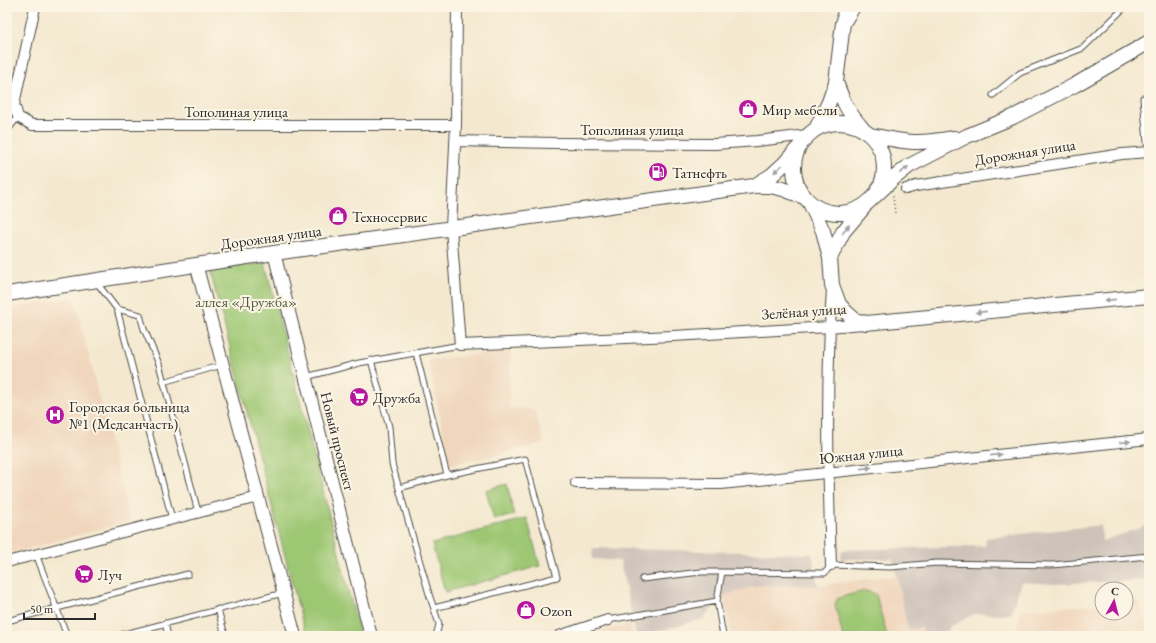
<svg xmlns="http://www.w3.org/2000/svg" width="1156" height="643" viewBox="0 0 1156 643" font-family="'EB Garamond',serif">
  <style>
    .built { fill: #f0d6bc }
    .industrial { fill: #cec2b9 }
    .green { fill: #9ec773; stroke: #64794f }
    .lines { fill: none; stroke-linecap: round; stroke-linejoin: round }
    .service-casing { stroke: #494844; stroke-width: 7 }
    .minor-casing { stroke: #494844; stroke-width: 12 }
    .tertiary-casing { stroke: #494844; stroke-width: 14 }
    .secondary-casing { stroke: #494844; stroke-width: 16 }
    .path { stroke: #494844; stroke-width: 1.5; stroke-dasharray: 1 3; stroke-linecap: butt }
    .service { stroke: #fff; stroke-width: 5 }
    .minor { stroke: #fff; stroke-width: 10 }
    .tertiary { stroke: #fff; stroke-width: 12 }
    .secondary { stroke: #fff; stroke-width: 14 }
    .oneway { fill: #a0a0a0 }
    .labels { text-anchor: middle; dominant-baseline: central; stroke-width: 4; stroke-linejoin: round; paint-order: stroke }
    .poi-label { font-size: 15px; fill: #2b2b2b; stroke: #fcf5e5; text-anchor: start }
    .street-label { font-size: 15px; fill: #2b2b2b; stroke: #fcf5e5 }
    .park-label { font-size: 15px; fill: #4e5a41; stroke: #fcf5e5 }
  </style>
  <rect width="100%" height="100%" fill="#fcf5e5"/>
  <filter id="ink" filterUnits="userSpaceOnUse"><feTurbulence type="fractalNoise" baseFrequency=".025" numOctaves="2"/><feDisplacementMap in="SourceGraphic" scale="8" xChannelSelector="R" yChannelSelector="G"/><feConvolveMatrix kernelMatrix="1 2 1 2 8 2 1 2 1" color-interpolation-filters="sRGB"/></filter>
  <filter id="wash" filterUnits="userSpaceOnUse"><feTurbulence type="fractalNoise" baseFrequency=".012" numOctaves="4" result="noise"/><feDisplacementMap in="SourceGraphic" scale="16" xChannelSelector="R" yChannelSelector="G"/><feGaussianBlur stdDeviation="0.9" result="paint"/><feColorMatrix in="noise" values="0 0 0 0 0 0 0 0 0 0 0 0 0 0 0 0 0 1.4 0 .05"/><feComposite in="paint" operator="in"/></filter>
  <g filter="url(#wash)">
    <rect width="100%" height="100%" fill="#f4e9d0"/>
    <path class="built" d="M74,297L130,521L7,554V309Z
      M511,350L509,408L534,409L544,443L450,465L428,360Z
      M896,576L908,630L922,627L924,636H732L723,596L759,585H818Z
      M1138,601L1149,631V636H1014L1021,610L1102,604V613H1126V602Z
      M630,624L633,636H581Z"/>
    <path class="industrial" d="M1101,525L1102,541L1149,525V580L1054,584L1021,582L1011,614H973L950,627L946,636H924L922,627L908,630L893,559H841L842,550L985,546L986,538Z
      M593,548L812,554L818,586L759,585L723,596L703,619L640,636H636L620,561L592,559Z"/>
    <path class="green" d="M265,263L360,636H306L210,271Z
      M507,484L514,515L494,520L486,490Z
      M527,518L540,566L445,592L432,544Z
      M865,591L871,592L876,595L887,636H843L835,605L837,599L845,596Z"/>
  </g>
  <g filter="url(#ink)">
    <g class="lines">
      <g class="service-casing">
        <path id="service" d="M993,95L1020,73L1083,48L1125,7
          M1143,98L1148,153
          M7,131L18,117
          M97,283L117,309L172,519
          M117,309L140,315L144,329L159,364L198,512
          M416,353L447,475L525,459L557,577L434,608
          M371,360L389,427L392,464L429,594L439,624L436,636
          M306,377L359,363L460,345
          M163,382L222,365
          M399,488L447,475
          M36,554L67,636
          M642,579L701,572H722
          M218,609L225,636
          M608,620L717,601
          M7,621L188,574
          M165,623L168,636
          M117,636L283,593
          M723,636L717,601L722,572L825,573L831,565L890,567L937,563L1052,565L1149,556"/>
      </g>
      <g class="minor-casing">
        <path id="minor" d="M35,7L14,104L18,117L32,125H456
          M457,7L456,125L451,228L460,345L673,336L829,327L863,324
          M842,7L843,23
          M455,141L555,143L715,144L757,141L807,135
          M906,189L916,186L1122,154L1149,152
          M576,483L721,484L1149,439
          M7,562L258,497
          M831,565C828,473 826,381 832,289
          M559,636L608,620"/>
      </g>
      <g class="tertiary-casing">
        <path id="tertiary" d="M274,253L371,636
          M196,264L295,636"/>
      </g>
      <g class="secondary-casing">
        <path id="secondary" d="M836,82C843,102 848,112 862,128
          M794 168a45 45 0 1 1 90 0a45 45 0 1 1-90 0Z
          M816,129L829,102L836,82L843,23L853,7
          M871,135C886,138 902,142 917,142C930,142 942,140 954,138
          M754,186L772,175L784,164L797,149
          M875,196L894,178L909,166L967,136L1013,117L1075,85L1149,42
          M810,203L823,231L830,258L832,285L839,304L846,312L855,320L866,323L1149,296
          M830,258L843,232L864,207
          M7,294L274,253L754,186H770L783,189L804,197"/>
      </g>
      <path class="path" d="M893,196L895,214"/>
      <use href="#service" class="service"/>
      <use href="#minor" class="minor"/>
      <use href="#tertiary" class="tertiary"/>
      <use href="#secondary" class="secondary"/>
    </g>
    <defs><path id="oneway-solid" d="M-6-.8H1V-3.2L6.5 0L1 3.2V.8H-6Z"/></defs>
    <g class="oneway">
      <use href="#oneway-solid" transform="translate(778 169) rotate(138)"/>
      <use href="#oneway-solid" transform="translate(904 170) rotate(-37)"/>
      <use href="#oneway-solid" transform="translate(846 229) rotate(-52)"/>
      <use href="#oneway-solid" transform="translate(1110 300) rotate(174)"/>
      <use href="#oneway-solid" transform="translate(981 312) rotate(174)"/>
      <use href="#oneway-solid" transform="translate(1125 442) rotate(-6)"/>
      <use href="#oneway-solid" transform="translate(996 455) rotate(-6)"/>
      <use href="#oneway-solid" transform="translate(866 468) rotate(-6)"/>
    </g>
  </g>
  <defs>
    <g id="shop-disc" transform="scale(1)"><circle r="9.5" fill="#b5179e" stroke="#fcf5e5"/><path d="M-5-2.5h2.3a2.7 3.5 0 0 1 5.4 0H5L5.5 6h-11ZM-1.5-2.5h3a1.5 2.3 0 0 0-3 0Z" fill="#fff"/></g>
    <g id="fuel-disc" transform="scale(1)"><circle r="9.5" fill="#b5179e" stroke="#fcf5e5"/><path d="M-5.5-6h7V0h2V4h1.3V-2.5L3-4.5l.8-.8L6-3V5H2.5V1h-1V6h-7ZM-4.2-4.7v3.2H.2V-4.7Z" fill="#fff"/></g>
    <g id="supermarket-disc" transform="scale(1)"><circle r="9.5" fill="#b5179e" stroke="#fcf5e5"/><path d="M-6-5.5h2.5l.6 2H6L4.5 2H-2.5L-4.4-4H-6ZM-1.5 3.2a1.3 1.3 0 1 0 .1 0ZM3 3.2a1.3 1.3 0 1 0 .1 0Z" fill="#fff"/></g>
    <g id="hospital-disc" transform="scale(1)"><circle r="9.5" fill="#b5179e" stroke="#fcf5e5"/><path d="M-5-5h3v3.5h4V-5h3V5h-3V1.5h-4V5h-3Z" fill="#fff"/></g>
  </defs>
  <g fill-rule="evenodd">
    <use href="#shop-disc" x="748" y="109"/>
    <use href="#fuel-disc" x="658" y="172"/>
    <use href="#shop-disc" x="338" y="216"/>
    <use href="#supermarket-disc" x="359" y="397"/>
    <use href="#hospital-disc" x="55" y="415"/>
    <use href="#supermarket-disc" x="84" y="574"/>
    <use href="#shop-disc" x="526" y="610"/>
  </g>
  <g class="labels">
    <g class="poi-label">
      <text x="762" y="109">Мир мебели</text>
      <text x="672" y="172">Татнефть</text>
      <text x="352" y="216">Техносервис</text>
      <text x="373" y="397">Дружба</text>
      <text x="69" y="406">Городская больница<tspan x="69" dy="17">№1 (Медсанчасть)</tspan></text>
      <text x="98" y="574">Луч</text>
      <text x="540" y="610">Ozon</text>
    </g>
    <g class="street-label">
      <text x="236" y="111">Тополиная улица</text>
      <text x="632" y="129">Тополиная улица</text>
      <text transform="translate(1025 152) rotate(-9)">Дорожная улица</text>
      <text transform="translate(271 237) rotate(-8)">Дорожная улица</text>
      <text transform="translate(804 311) rotate(-4)">Зелёная улица</text>
      <text transform="translate(338 441) rotate(76)">Новый проспект</text>
      <text transform="translate(861 454) rotate(-6)">Южная улица</text>
    </g>
    <g class="park-label">
      <text x="246" y="301">аллея «Дружба»</text>
    </g>
  </g>
  <rect width="1156" height="643" fill="none" stroke="#fcf5e5" stroke-width="24"/>
  <g transform="translate(1114 601) rotate(7)"><circle r="19" fill="#fcf5e5" stroke="#a8a49b"/>
  <path d="M0-3L7 15L0 10L-7 15Z" fill="#b5179e"/>
  <text y="-6" font-size="11" font-weight="bold" text-anchor="middle" fill="#2b2b2b">С</text>
  </g>
  <path d="M24 613v6h71v-6" fill="none" stroke="#2b2b2b" stroke-width="2"/>
  <text x="30" y="613" font-size="12" fill="#2b2b2b" stroke="#fcf5e5" stroke-width="3" paint-order="stroke">50 m</text>
</svg>
